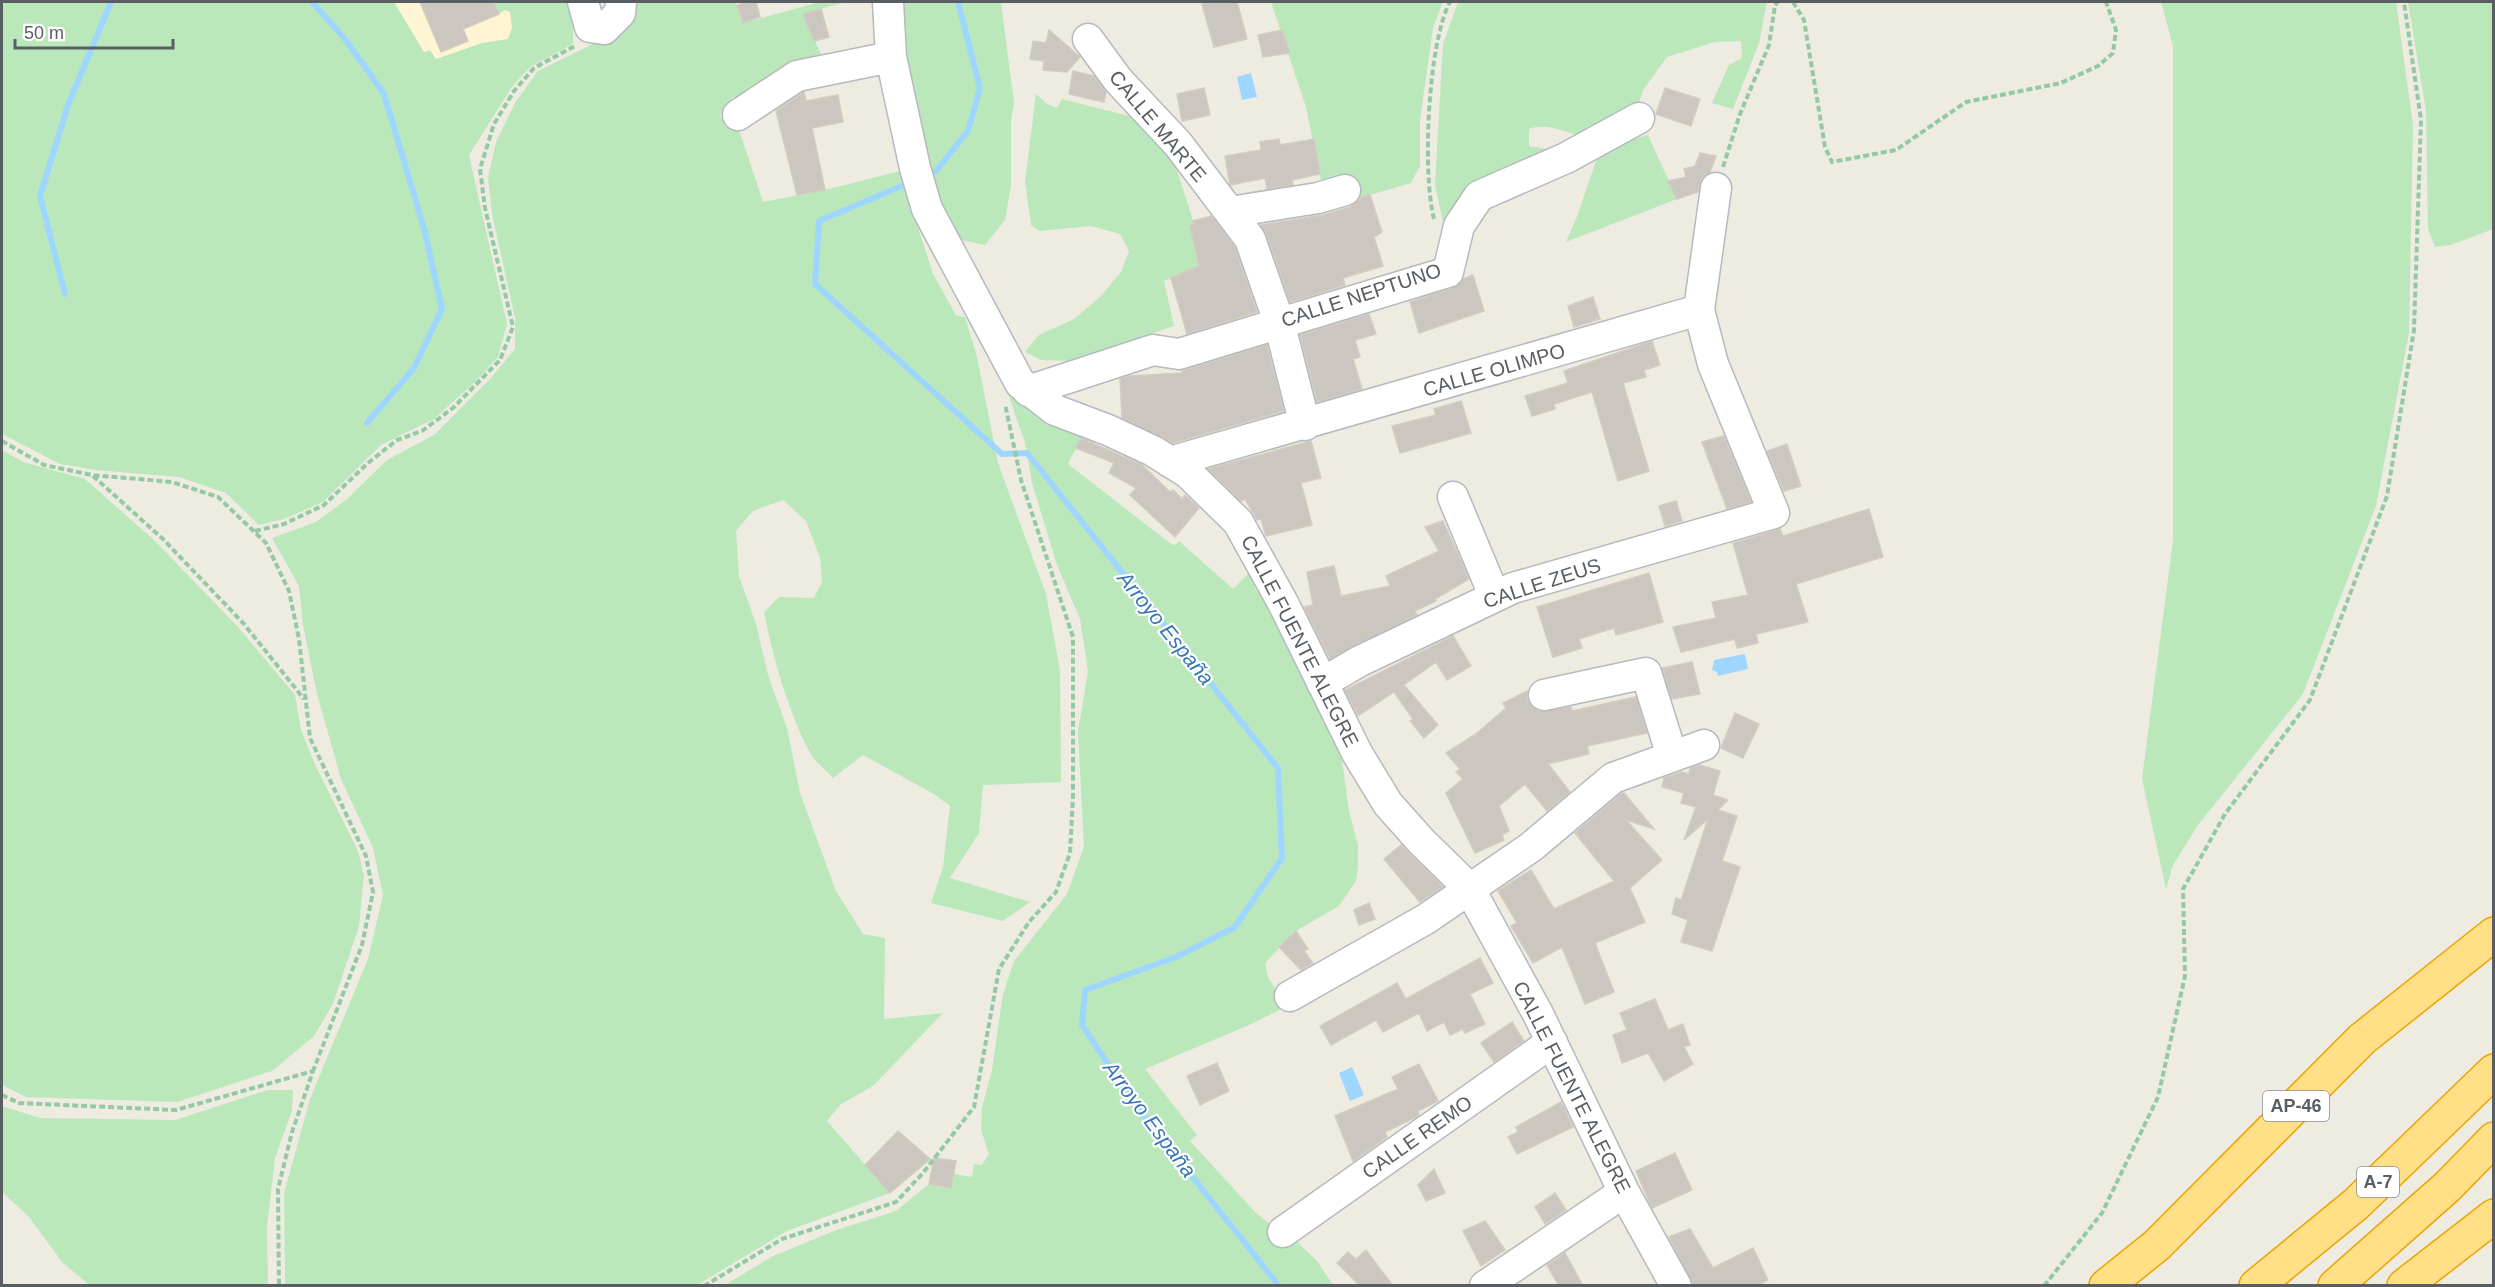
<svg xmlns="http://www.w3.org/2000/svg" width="2495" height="1287" viewBox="0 0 2495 1287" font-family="Arial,sans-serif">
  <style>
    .commercial { fill: #fff5d4 }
    .green { fill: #bbe8bb }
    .water { fill: #9fd6ff }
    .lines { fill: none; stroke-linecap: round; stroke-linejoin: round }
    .stream { stroke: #9fd6ff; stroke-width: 6 }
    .building { fill: #cbc7c0; stroke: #d3ccbf; stroke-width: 1.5 }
    .minor-casing { stroke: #b6b9bf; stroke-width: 33 }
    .highway-casing { stroke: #eea300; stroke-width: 36 }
    .path { stroke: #93c9a3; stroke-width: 4; stroke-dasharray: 6 3; stroke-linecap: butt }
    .minor { stroke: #fff; stroke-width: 30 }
    .highway { stroke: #ffe086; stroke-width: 33 }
    .labels { text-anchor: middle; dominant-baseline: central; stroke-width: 4.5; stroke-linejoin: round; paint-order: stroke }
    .shield { fill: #fff; stroke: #8b8e92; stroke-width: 1.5 }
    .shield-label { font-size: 18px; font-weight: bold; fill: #595e63 }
    .street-label { font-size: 20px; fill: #595e63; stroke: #fff }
    .water-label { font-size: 21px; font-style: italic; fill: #3676b8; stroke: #fff }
  </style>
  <rect width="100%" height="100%" fill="#eeebe1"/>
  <path class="commercial" d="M394,2H573L574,20L436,59L424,52Z"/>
  <path class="green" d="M2,2H394L424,52L430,50L436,59L482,43L508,39L512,28L510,12L505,10L499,14L493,2H573V44L530,67L512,87L469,155L507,324L498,357L475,382L434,419L381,445L323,502L284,519L259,525L226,493L179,477L96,470L60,464L2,434Z
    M629,2H735L743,23L820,2H845L803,14L823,59L747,94L732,98L720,115L726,127L739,130L763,202L825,190L900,171L933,274L956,315L965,317L977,357L998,463L1046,594L1060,670L1061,782L983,785L979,833L950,878L1030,902L1003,921L931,903L943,867L950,806L934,794L863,755L833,778C826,770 816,763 811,754C790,718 772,654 764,612L779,597L814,598L822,582L820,558L806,521L783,500L753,511L736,531L739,576L756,624L768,675L787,728L800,793L836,891L863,934L885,938L884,1019L943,1013L873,1086L841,1104L827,1121L890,1193L787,1231L697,1285H285L284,1193L310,1099L368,959L383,895L373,848L341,779L317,694L303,625L299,586L272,538L316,522L346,500L387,460L434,435L490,379L515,349V318L492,214L488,178L496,142L515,103L538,71L615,33Z
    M898,2H1001L1014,103L1011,120V186L1005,220L985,245L956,239L940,211L904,78Z
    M1271,2H1443L1433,28L1420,120V166L1411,183L1356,199L1322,186L1306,107Z
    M1458,2H1767L1759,43L1733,109L1712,103L1729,65L1742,58L1741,41L1715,42L1667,57L1643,90L1636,111L1586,139C1569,133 1547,122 1529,129V146L1560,151L1446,236L1435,185L1443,44Z
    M2161,2H2396L2413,125L2409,333L2376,506L2303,694L2198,825L2173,865L2166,889L2142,779L2173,540V46Z
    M2408,2H2493V229L2451,245L2435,247L2428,229L2426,111Z
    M1036,94L1047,104L1057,108L1062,99L1133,117L1137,106L1176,167L1194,224L1190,226L1199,266L1164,281L1174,326L1071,361L1041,360L1025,352L1039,335L1074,319L1101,296L1121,272L1129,251L1120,234L1091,226L1039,231L1031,225L1025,182Z
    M1648,135L1677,199L1566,242L1578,214L1596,161L1614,145Z
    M1005,385L1084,432L1068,464L1171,544L1175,545L1179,541L1233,589L1251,571L1255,589L1270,607L1341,753L1349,811L1358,845V867L1356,881L1339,906L1294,932L1265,963L1268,977L1286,1007L1249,1025L1145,1069L1197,1135L1190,1141L1256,1213L1270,1224L1291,1236L1317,1261L1333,1285L723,1286L773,1256L839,1229L896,1211L929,1184L951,1188L954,1174L972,1177L974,1164L982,1165L989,1154L981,1130L982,1107L992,1070L1003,994L1014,961L1067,894L1084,847L1078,731L1088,671L1080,619L1057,565L1032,483L1025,443Z
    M2,450L23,462L85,479L155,541L238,627L295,695L301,730L316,767L358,851L364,875L359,926L333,1004L314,1036L272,1071L177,1102L26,1097L2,1085Z
    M268,1090H293L292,1111L275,1158L267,1227L268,1285H89L62,1262L29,1217L2,1192V1106L40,1118L175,1120Z"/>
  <path class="water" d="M1251,73L1257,97L1242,100L1237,77Z
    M1745,654L1748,669L1718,676L1717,672L1712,670L1714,660Z
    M1352,1067L1364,1095L1350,1101L1339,1073Z"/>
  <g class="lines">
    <path class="stream" d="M312,2L345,39L384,94L425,232L442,309L414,368L367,423
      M926,175L936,171L968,131L980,88L958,2
      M911,182L819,221L815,284L1002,454L1027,453L1278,768L1282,858L1235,927L1176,957L1085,990L1082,1025L1134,1103L1279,1286
      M65,294L40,196L68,105L111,2"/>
  </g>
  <path class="building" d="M420,2H493L499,14L463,29L468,41L441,52Z
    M748,2H756L760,17L743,23L737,5Z
    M1213,2H1237L1247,39L1214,47L1202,4Z
    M821,9L829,37L814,41L803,14Z
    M1049,30L1080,57L1067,72L1043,70L1044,61L1030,59L1033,41L1046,43Z
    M1282,30L1290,53L1263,57L1258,35Z
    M1073,71L1094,76L1106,92L1104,102L1069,94Z
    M1204,88L1210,115L1182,121L1177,94Z
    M1665,88L1700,99L1691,126L1656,114Z
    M804,92L806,101L838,95L843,122L812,128L825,190L797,195L776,111Z
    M1279,139L1280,145L1314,139L1320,174L1292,180L1293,185L1267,189L1265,178L1230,185L1225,156L1261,150L1260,142Z
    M1700,153L1716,156L1710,172L1702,178L1698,192L1677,199L1668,181L1686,177L1684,169L1695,166Z
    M1370,195L1382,232L1374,237L1383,266L1343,278L1345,285L1290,302L1266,233L1261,225L1323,215L1350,207L1360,198Z
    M1211,216L1235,247L1257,312L1187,334L1171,278L1199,266L1190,226L1194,224L1193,221Z
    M1473,275L1484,311L1419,333L1410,302L1453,288L1463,279Z
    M1593,297L1600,319L1574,327L1568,306Z
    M1369,314L1376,334L1355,340L1360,357L1353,359L1362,389L1317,402L1300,335Z
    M1652,341L1660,365L1644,370L1646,377L1623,383L1649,471L1618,481L1592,392L1554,404L1555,409L1532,416L1525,396L1568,383L1564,371Z
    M1267,345L1284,411L1173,443L1122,418L1120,379L1129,376L1182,373V371Z
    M1461,401L1471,433L1400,453L1392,426L1436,415L1434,409Z
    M1724,436L1751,502L1727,509L1702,442Z
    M1081,438L1142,465L1170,492L1173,490L1182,499L1185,495L1199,508L1175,537L1130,495L1136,488L1109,473L1114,463L1076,448Z
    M1311,441L1321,478L1301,483L1312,525L1266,536L1261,519L1257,520L1245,499L1241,501L1208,469Z
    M1787,444L1801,486L1784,491L1767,451Z
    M1676,501L1682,521L1665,526L1659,506Z
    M1869,509L1883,557L1796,584L1808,622L1756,634L1758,643L1737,648L1735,639L1681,652L1673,627L1716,618L1712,602L1748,595L1733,543L1780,529L1783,536Z
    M1443,521L1469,579L1435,599L1436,601L1415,611L1417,615L1330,659L1304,607L1313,605L1307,572L1334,566L1341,596L1390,586L1386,576L1439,551L1425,527Z
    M1649,573L1663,622L1616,635L1614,628L1579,639L1582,648L1553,657L1537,607Z
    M1453,636L1471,666L1447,680L1436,662L1404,685L1438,725L1424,738L1410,721L1413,719L1394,692L1358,716L1345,690Z
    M1692,662L1700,694L1672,699L1662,668Z
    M1527,691V699L1531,706L1539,712L1571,707L1572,711L1636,697L1647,733L1587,746L1589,754L1548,764L1570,792L1547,811L1525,784L1499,806L1509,831L1502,835L1504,840L1475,853L1446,793L1463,779L1456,772L1460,769L1446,753L1476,734L1506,708L1503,703Z
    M1735,713L1759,724L1743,758L1721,748Z
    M1699,765L1720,771L1713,795L1728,800L1718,810L1737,816L1722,861L1740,867L1712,951L1681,942L1688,920L1672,914L1676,898L1681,900L1708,819L1684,840L1696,807L1681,803L1684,793L1662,787L1664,778L1681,772L1689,774L1690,768Z
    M1622,793H1624L1654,829L1626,820L1662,860L1630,888L1645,922L1595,943L1614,992L1585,1004L1562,947L1533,963L1511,926L1517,923L1498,891L1531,870L1554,909L1614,881L1575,833Z
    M1401,845L1443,887L1420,902L1384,859Z
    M1369,903L1375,919L1359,925L1354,910Z
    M1296,931L1308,949L1304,951L1313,963L1301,970L1279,947Z
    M1480,958L1493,983L1470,994L1485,1024L1465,1033L1463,1029L1450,1035L1444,1022L1427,1031L1419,1013L1383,1032L1376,1020L1331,1045L1320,1026L1397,983L1406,999Z
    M1655,999L1668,1030L1683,1024L1690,1045L1684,1047L1693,1064L1664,1081L1648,1053L1622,1063L1613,1035L1627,1030L1620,1013Z
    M1512,1022L1524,1041L1494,1062L1481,1043Z
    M1217,1063L1229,1091L1200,1105L1187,1076Z
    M1419,1064L1438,1101L1418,1111L1419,1115L1416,1117L1385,1132L1387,1137L1353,1161L1335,1116L1398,1089L1392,1077Z
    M1561,1102L1573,1127L1517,1154L1508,1137L1518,1132L1516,1127Z
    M898,1131L930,1159L890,1193L865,1165Z
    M1675,1153L1692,1190L1652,1208L1636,1171Z
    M934,1158L956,1161L951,1188L929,1184Z
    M1434,1169L1445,1193L1426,1201L1418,1185Z
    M1555,1193L1566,1210L1545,1224L1535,1207Z
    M1485,1221L1505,1250L1481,1266L1463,1231Z
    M1690,1229L1713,1268L1753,1248L1768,1280L1757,1286H1693L1669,1237Z
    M1366,1250L1393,1286H1360L1337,1263L1348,1252L1356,1259Z
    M1565,1253L1583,1286H1559L1547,1265Z"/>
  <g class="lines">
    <g class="minor-casing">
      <path id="minor" d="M583,2L590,27L604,29L620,13L621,2
        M888,2L891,57L915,168L927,209L1020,383L1055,410L1108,430L1153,451L1188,473L1238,522L1283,603L1357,753L1388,804L1421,841L1469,888L1538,1014L1624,1192L1676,1286
        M1088,39L1118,80L1178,144L1250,239L1279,322L1305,425
        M738,115L797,76L891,57
        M1230,212L1318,198L1345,190
        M1028,391L1153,350L1179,354L1448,272L1459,226L1479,196L1566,158L1639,118
        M1170,462L1699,310L1716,188
        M1453,497L1494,595
        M1322,683L1360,661L1513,588L1774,513L1713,364L1699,310
        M1544,695L1646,673L1672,756
        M1290,996L1426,919L1531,847L1613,778L1704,745
        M1283,1232L1552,1042
        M1485,1286L1624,1192"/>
    </g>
    <g class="highway-casing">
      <path id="highway" d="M2106,1286L2157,1245L2362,1039L2494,934
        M2256,1286L2356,1204L2494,1071
        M2335,1286L2447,1187L2494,1139
        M2404,1286L2494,1216"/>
    </g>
    <path class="path" d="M1793,2L1804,20L1825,147L1832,162L1896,150L1966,102L2061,83L2098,66L2113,53L2116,30L2106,2
      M1723,167L1740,114L1769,45L1775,5L1778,2
      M1434,219C1422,174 1428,42 1450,2
      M2,441L44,465L92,475L172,482L218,497L266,543L289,591L299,639L310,738L366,856L373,892L362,945L313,1071
      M93,476L163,539L244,624L304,699
      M255,531L284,524L324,505L368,463L397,440L422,431L453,408L500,360L513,327L485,208L480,169L494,124L514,91L534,68L575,46
      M2,1095L19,1103L176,1110L313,1071L292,1132L278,1189L279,1286
      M704,1286L782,1239L896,1202L923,1173L974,1107L999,969L1029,922L1056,892L1070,853L1073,797V637L1021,480L1005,404
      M2044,1286L2102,1213L2158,1097L2185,976L2183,889L2225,814L2310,700L2387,496L2414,330L2421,120L2404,2"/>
    <use href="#minor" class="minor"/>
    <use href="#highway" class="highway"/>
  </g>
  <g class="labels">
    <g class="shield">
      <rect x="2263" y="1091" width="66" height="30" rx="4.5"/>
      <rect x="2357" y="1167" width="42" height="30" rx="4.5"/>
    </g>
    <g class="shield-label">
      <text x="2296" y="1106">AP-46</text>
      <text x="2378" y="1182">A-7</text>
    </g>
    <g class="street-label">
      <text transform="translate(1158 126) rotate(50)">CALLE MARTE</text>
      <text transform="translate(1361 295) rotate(-18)">CALLE NEPTUNO</text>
      <text transform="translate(1494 370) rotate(-16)">CALLE OLIMPO</text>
      <text transform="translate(1542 583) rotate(-18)">CALLE ZEUS</text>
      <text transform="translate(1300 641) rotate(63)">CALLE FUENTE ALEGRE</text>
      <text transform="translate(1572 1087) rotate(63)">CALLE FUENTE ALEGRE</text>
      <text transform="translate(1417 1137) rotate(-35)">CALLE REMO</text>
    </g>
    <g class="water-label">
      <text transform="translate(1166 628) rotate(51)">Arroyo España</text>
      <text transform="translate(1150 1119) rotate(53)">Arroyo España</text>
    </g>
  </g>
  <rect width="2495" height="1287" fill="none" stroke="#595e63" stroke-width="6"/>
  <path d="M15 39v9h158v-9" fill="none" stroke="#595e63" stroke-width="3"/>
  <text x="24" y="39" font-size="18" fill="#595e63" stroke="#ffffff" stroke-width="4.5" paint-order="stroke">50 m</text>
</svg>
